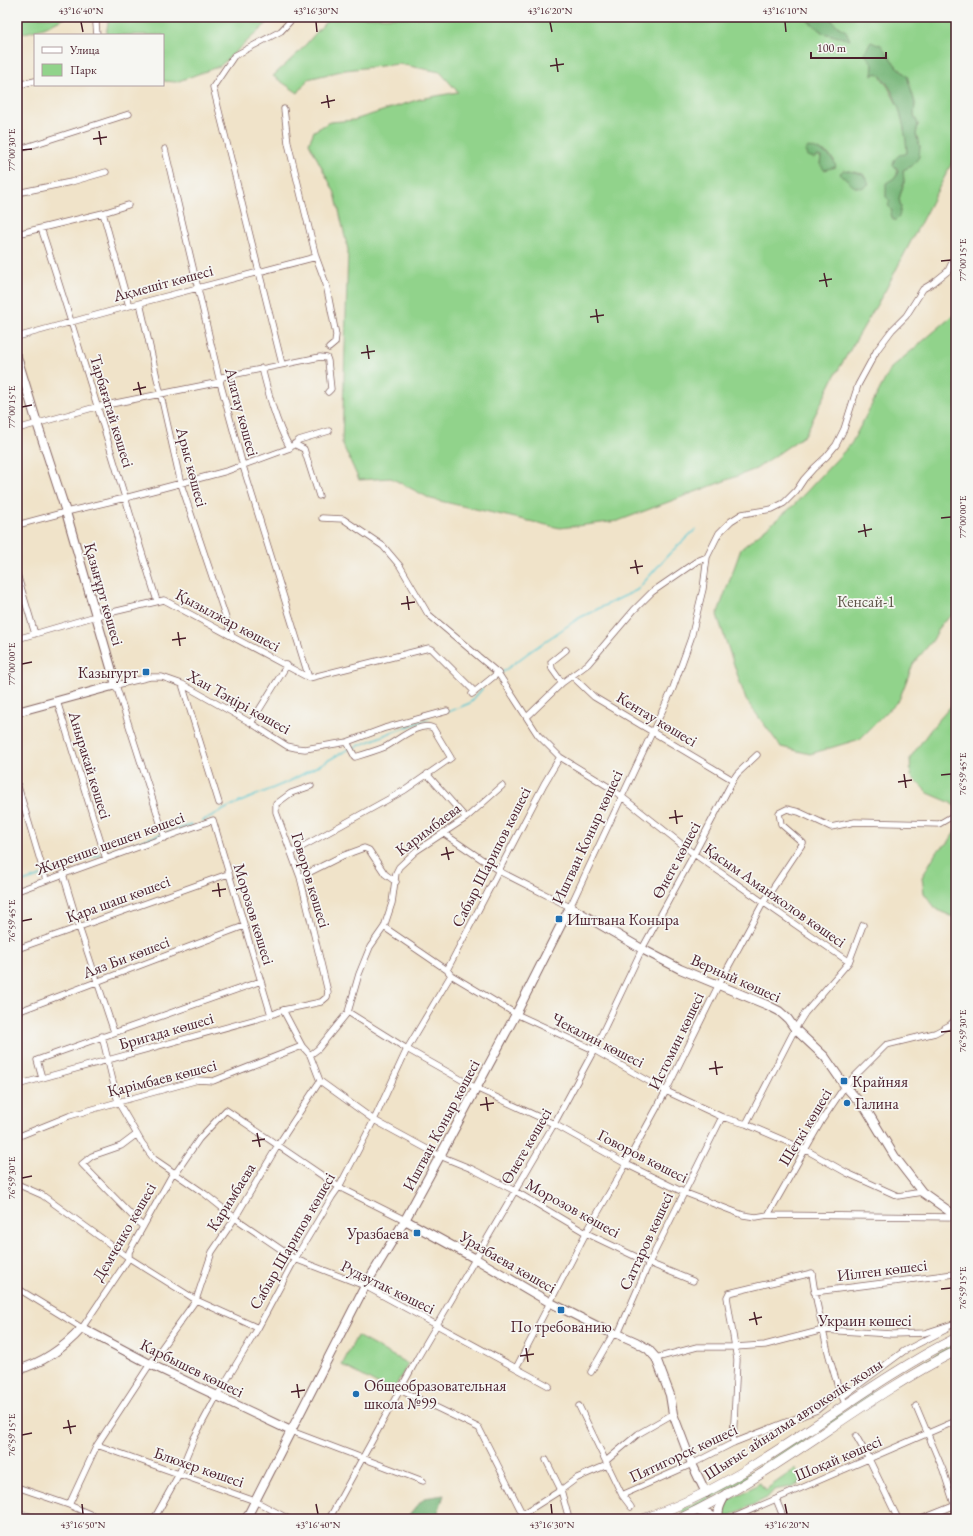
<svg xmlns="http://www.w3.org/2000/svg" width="973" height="1536" viewBox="0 0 973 1536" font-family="'EB Garamond',serif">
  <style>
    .green { fill: #91d38b; stroke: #6e795b; fill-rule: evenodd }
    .forest { fill: #74b577; stroke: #5f6a51 }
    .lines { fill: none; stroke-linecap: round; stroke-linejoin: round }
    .stream { stroke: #5bc8d1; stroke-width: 1.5 }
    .street-casing { stroke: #846462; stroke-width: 7 }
    .secondary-casing { stroke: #846462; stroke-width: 10 }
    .primary-casing { stroke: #846462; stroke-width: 10 }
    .street { stroke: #fff; stroke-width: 5.5 }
    .secondary { stroke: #fff; stroke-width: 8 }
    .primary { stroke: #fff; stroke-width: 9 }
    .ticks { fill: none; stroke: #4a1f2b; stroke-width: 1.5 }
    .poi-dot { fill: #1f6fb2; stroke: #f6f6f2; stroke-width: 1.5 }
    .labels { text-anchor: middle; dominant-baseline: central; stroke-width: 3.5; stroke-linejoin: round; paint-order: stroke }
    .street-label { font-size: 16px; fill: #4a1f2b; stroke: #f6f6f2 }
    .park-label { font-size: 16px; fill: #5f5548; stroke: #f6f6f2 }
    .poi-label { font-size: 16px; fill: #4a1f2b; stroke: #f6f6f2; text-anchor: start }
    .neatline { fill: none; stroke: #4a1f2b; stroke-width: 1.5 }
    .ticks-label { font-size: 10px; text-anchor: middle; fill: #4a1f2b }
  </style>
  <rect width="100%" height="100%" fill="#f6f6f2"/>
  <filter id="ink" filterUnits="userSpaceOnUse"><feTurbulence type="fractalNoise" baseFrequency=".025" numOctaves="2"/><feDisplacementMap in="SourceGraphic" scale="8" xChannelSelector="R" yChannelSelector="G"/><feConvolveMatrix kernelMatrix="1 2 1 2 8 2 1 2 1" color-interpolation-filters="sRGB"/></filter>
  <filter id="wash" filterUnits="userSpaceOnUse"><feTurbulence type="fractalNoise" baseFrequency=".012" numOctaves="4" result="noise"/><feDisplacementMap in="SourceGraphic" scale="16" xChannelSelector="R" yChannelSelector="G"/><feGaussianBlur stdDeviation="0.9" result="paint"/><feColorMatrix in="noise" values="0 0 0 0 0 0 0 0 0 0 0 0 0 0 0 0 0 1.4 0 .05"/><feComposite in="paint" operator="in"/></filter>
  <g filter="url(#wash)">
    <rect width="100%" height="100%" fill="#f0e3c9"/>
    <path class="green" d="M17,17H67L44,28L17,35Z
      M109,17H274L220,66L176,82L163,81V35H106Z
      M330,17H800L806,19L823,33L850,39L831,19L828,17H956L955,21L956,155L885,291L834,377L805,435L756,469L618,521L560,528L431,499L391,478L359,480L342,443L348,250L335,193L309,143L314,131L330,122L354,120L420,99L458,92L440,72L399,64L345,70L308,79L298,93L273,76L299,52ZM880,44L897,67L907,76L915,103L914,115L918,124L916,134L920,146L913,165L903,170L904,182L899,199L901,207L886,197C887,184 900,179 897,168L907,153L906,138L901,112L888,87L881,77L877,73L872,76L873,64ZM819,150L827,153L835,161L820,164L821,158L818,156Z
      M956,313V612L941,624L933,640L913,664L899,700L860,739L810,754L781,747L746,700L717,615L741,549L793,506L851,444L891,368Z
      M956,700V807L949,802L928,793L911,776L910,758L931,729Z
      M956,830V918L937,910L924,893L922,877L937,851L948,843Z
      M357,1336L408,1364L392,1392L342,1365Z
      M956,1343V1346L886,1388L739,1484L683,1513L681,1510L737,1481L885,1384Z
      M795,1469L802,1482L790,1487L774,1490L767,1498L727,1517H723L721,1514L723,1504L760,1483L765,1490Z"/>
    <path class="forest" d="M800,17H828L831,19L837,26L846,31L850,40L823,33L806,19Z
      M871,42L878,45L880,44L897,67L907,76L915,103L914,115L918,124L916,135L920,146L919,157L913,165L903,170L904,182L899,199L901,207L899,217L896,220H893L891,214L892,211L888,205L890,201L886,197V183L896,177L898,172L897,168L893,166L894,160L899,155L905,154L907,153C906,129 897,88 877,73L872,76L873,64L864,53Z
      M808,147C821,150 833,154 836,167L824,170L820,164L821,157L818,156L814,158L807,156L805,151Z
      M844,170L863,174L869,184C861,191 852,188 847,179L842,177L840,173Z
      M444,1495L437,1516L438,1519H406L424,1498Z"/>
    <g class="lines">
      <path class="stream" d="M500,674L528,653L579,618L637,590L669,554L696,529
        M448,712L470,703L482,689
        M353,748L392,732L429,719
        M202,821L233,805L290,781L349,749
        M166,833L191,825
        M108,852L162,834
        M48,873L100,854
        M17,884L41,876"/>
    </g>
  </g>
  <g filter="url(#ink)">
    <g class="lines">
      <g class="street-casing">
        <path id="street" d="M97,35L96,24L98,17
          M17,85L35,81
          M284,109L288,143L316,257L326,284L336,335L335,343L329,348
          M165,149L220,382L243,466L309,678
          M17,150L129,114
          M17,193L71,182L106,172
          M103,213L129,306
          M41,228C82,352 118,477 157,601
          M17,234L103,213L128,205
          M140,303L181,484L232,636
          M17,337L140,303L316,257
          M282,364L213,87L234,56L281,31L294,17
          M262,368C269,396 276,423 290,448
          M17,429L96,407L220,382L222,377L320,357L327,358L328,361L331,389L328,392
          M294,444L304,449L319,496
          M322,518L343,519L383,546L400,566L428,614L498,673L538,735L560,757L612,789L694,854L849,962
          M17,525L66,512L125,498L227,471L290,448L299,440L329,431
          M17,574L35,634
          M17,639L96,616L164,600L309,678L429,648L432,649L475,692
          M572,676L594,697L733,780
          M562,683L552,669L551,662L566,650
          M182,684L219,803
          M472,694L498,673
          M57,701L106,859
          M527,717L562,683L588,664L634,610L652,592L697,561L707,557
          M251,723L287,665
          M427,774L466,818
          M17,783L46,880
          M443,833L499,871L570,907L673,688L691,638L703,589L707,557L719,533L731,521L742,514L772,509L784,503L796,491L804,479L814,468L826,457L836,445L844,429L858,385L877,350L892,330L906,316L923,289L933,283L948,271L956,254
          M165,838L116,685L150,677H162L182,684L251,723L287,746L296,748L305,749L347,742L385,728L447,711
          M291,853L405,790L451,758L433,728C420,721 397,741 385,747C375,751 365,754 355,757L347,742
          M63,874L79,927L114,1032
          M300,877L342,856L364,848L369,850L385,874L396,882
          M17,891L213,820L271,1015
          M384,927L447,970L451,975L516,1014L594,1050L666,1091L722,1117L746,1124L806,1150L847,1173L898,1196L922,1192
          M17,949L228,874
          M447,970L544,784L560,757
          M283,1010L302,1046
          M17,1012L244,926
          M348,1012L407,1049L476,1088L554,1124L626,1164L683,1192L743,1215L756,1217L768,1215L956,1217
          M102,1036L118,1102L142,1143L154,1159L205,1194L235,1218L295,1259L365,1286L549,1386
          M310,1055L318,1049L348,1012L359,974L370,947L384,927L392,903L396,873L399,867L416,851L466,818L502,786
          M42,1078L37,1060L261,981
          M320,1081L374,1120L440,1156L472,1169L515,1191L586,1233L649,1263L693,1281
          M17,1085L271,1015L283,1010L321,1002L327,997L328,992L300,877L276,812V804L291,793L311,786
          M746,1124L795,1029L805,1013L849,962L863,925
          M137,1134L121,1146L92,1156L82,1164L143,1227
          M17,1137L69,1116L118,1102L198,1080L213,1081L302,1046L310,1055L320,1081
          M17,1184L42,1195L129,1258L196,1300L258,1328
          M768,1215L822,1120L845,1086L886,1045L935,1033L950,1025L956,1019
          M17,1288L82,1328L129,1258V1252L173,1173L177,1171L199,1139L226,1110L339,1187L405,1220
          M814,1292L954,1274L956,1276
          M618,1334L649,1263L722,1117
          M656,1358L697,1347H735L765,1345L823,1330L892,1334L925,1333L956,1323
          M516,1368L586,1233L626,1164L666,1091L719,984L763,903L803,843L781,824L779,813L787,809L799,812L831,827L855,822L939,824L956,814
          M591,1372L613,1334
          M400,1390L479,1428L525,1519
          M842,1397L904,1351L947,1329
          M579,1406L622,1495L631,1507
          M916,1406L943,1470L956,1510
          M291,1431L423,1481
          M856,1436L869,1459L898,1519
          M733,1443L737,1360L727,1297L729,1293L812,1273C815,1299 822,1326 828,1352C833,1370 837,1388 846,1405
          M97,1445L255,1501L289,1519
          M546,1460L561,1490L569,1519
          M606,1461L638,1434L673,1414
          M17,1487L69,1505L101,1519
          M622,1495L692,1464L733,1443L817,1410L839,1391
          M776,1499L784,1519
          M69,1505L97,1445L150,1364L196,1300L212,1252L235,1218L278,1145L320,1081
          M154,1519L179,1474L194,1438L214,1401L258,1328L295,1259L332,1197L339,1187L374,1120L407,1049L451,975
          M329,1519L418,1357L554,1124L594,1050L642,949L694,854L733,780L737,774L757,755
          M515,1519L561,1490L577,1478L607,1465
          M730,1519L956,1421
          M921,1519L956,1505"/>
      </g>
      <g class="secondary-casing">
        <path id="secondary" d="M17,357L37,423L66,512L116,685L17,712
          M405,1220L476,1259L549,1302L613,1334H618L636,1342L648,1349L656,1358L670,1395L673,1414L692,1464L706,1493
          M17,1370C43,1363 64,1348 82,1328L150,1364L291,1431
          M696,1511L709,1514L716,1519
          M246,1519L365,1286L405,1220L440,1156L516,1014L570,907L642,949L680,969L767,1005L779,1011L788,1019L795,1029L825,1057L845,1086L866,1109L895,1157L922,1192L956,1216
          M719,1519C717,1509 721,1503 726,1494"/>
      </g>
      <g class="primary-casing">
        <path id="primary" d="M17,1515L35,1519
          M643,1519C758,1480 848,1392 956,1338
          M679,1519C777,1474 859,1400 956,1351"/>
      </g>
      <use href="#street" class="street"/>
      <use href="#secondary" class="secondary"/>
      <use href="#primary" class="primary"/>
    </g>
  </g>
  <path class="ticks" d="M81,22L83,32M316,22L317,32M550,22L552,32M785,22L786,32M556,58L558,72M550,66L564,64M327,95L329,108M321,103L335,100M99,131L101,145M93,139L107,137M22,150L32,149M941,261L951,260M824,273L827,287M819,281L832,279M596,309L598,323M590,317L604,315M367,345L369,359M361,353L375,351M138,382L141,395M133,390L146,387M22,407L32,405M941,518L951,517M864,524L866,537M858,532L872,529M635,560L638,574M630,568L643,566M407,596L409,610M401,604L415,602M178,632L180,646M172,640L186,638M22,664L32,662M904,774L906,788M941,775L951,774M898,782L912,780M675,810L677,824M669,818L683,816M446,847L449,860M441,855L454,852M218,883L220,897M212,891L226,889M22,921L32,919M941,1032L951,1031M715,1061L717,1075M709,1069L723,1067M486,1097L488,1111M480,1105L494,1103M257,1133L260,1147M252,1141L265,1139M22,1178L32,1176M941,1289L951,1288M754,1312L757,1325M749,1320L762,1317M526,1348L528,1362M520,1356L534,1354M297,1384L299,1398M291,1392L305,1390M68,1420L71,1434M63,1428L76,1426M22,1435L32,1433M82,1504L83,1514M316,1504L318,1514M551,1504L552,1514M785,1504L787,1514"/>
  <g class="poi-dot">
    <rect x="142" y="668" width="8" height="8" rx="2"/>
    <rect x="555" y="915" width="8" height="8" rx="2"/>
    <rect x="840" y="1077" width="8" height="8" rx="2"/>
    <circle cx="847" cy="1103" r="4"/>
    <rect x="413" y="1229" width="8" height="8" rx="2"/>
    <rect x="557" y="1306" width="8" height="8" rx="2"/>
    <circle cx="356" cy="1394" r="4"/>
  </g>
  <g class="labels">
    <g class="street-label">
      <text transform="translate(163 283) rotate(-15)">Ақмешіт көшесі</text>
      <text transform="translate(112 411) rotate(73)">Тарбағатай көшесі</text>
      <text transform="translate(242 412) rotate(75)">Алатау көшесі</text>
      <text transform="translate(192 467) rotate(75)">Арыс көшесі</text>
      <text transform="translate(104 594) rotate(74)">Қазығұрт көшесі</text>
      <text transform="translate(228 620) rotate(28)">Қызылжар көшесі</text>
      <text transform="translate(239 702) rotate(29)">Хан Тәңірі көшесі</text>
      <text transform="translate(657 719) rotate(31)">Кентау көшесі</text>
      <text transform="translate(90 765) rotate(73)">Аныракай көшесі</text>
      <text transform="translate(428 829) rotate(-37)">Каримбаева</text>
      <text transform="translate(587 837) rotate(-65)">Иштван Коныр көшесі</text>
      <text transform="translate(110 843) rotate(-20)">Жиренше шешен көшесі</text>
      <text transform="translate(491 857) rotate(-63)">Сабыр Шарипов көшесі</text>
      <text transform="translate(676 860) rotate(-62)">Өнеге көшесі</text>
      <text transform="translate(311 880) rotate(73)">Говоров көшесі</text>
      <text transform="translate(775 895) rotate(35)">Қасым Аманжолов көшесі</text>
      <text transform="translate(118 899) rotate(-20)">Қара шаш көшесі</text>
      <text transform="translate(254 914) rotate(73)">Морозов көшесі</text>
      <text transform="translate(126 957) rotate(-21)">Аяз Би көшесі</text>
      <text transform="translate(736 978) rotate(24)">Верный көшесі</text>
      <text transform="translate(166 1031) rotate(-16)">Бригада көшесі</text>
      <text transform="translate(598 1040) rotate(27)">Чекалин көшесі</text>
      <text transform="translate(676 1041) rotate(-64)">Истомин көшесі</text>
      <text transform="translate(162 1078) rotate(-14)">Қарімбаев көшесі</text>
      <text transform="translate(441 1125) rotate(-62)">Иштван Коныр көшесі</text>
      <text transform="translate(805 1127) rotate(-59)">Шеткі көшесі</text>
      <text transform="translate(526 1146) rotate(-60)">Өнеге көшесі</text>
      <text transform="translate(643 1156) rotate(27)">Говоров көшесі</text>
      <text transform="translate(231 1197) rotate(-58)">Каримбаева</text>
      <text transform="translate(573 1208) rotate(29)">Морозов көшесі</text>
      <text transform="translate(124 1232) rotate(-60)">Демченко көшесі</text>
      <text transform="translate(292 1241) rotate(-60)">Сабыр Шарипов көшесі</text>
      <text transform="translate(646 1241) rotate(-65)">Саттаров көшесі</text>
      <text transform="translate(508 1262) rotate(30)">Уразбаева көшесі</text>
      <text transform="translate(882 1270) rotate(-7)">Иілген көшесі</text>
      <text transform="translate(388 1287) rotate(26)">Рудзутак көшесі</text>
      <text x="865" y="1320">Украин көшесі</text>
      <text transform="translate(192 1368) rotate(26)">Карбышев көшесі</text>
      <text transform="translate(793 1419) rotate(-33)">Шығыс айналма автокөлік жолы</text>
      <text transform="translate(683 1453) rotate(-25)">Пятигорск көшесі</text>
      <text transform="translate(838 1458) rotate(-23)">Шоқай көшесі</text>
      <text transform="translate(199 1467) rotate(19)">Блюхер көшесі</text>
    </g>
    <g class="park-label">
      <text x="866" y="601">Кенсай-1</text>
    </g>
    <g class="poi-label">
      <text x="138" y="672" text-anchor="end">Казыгурт</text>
      <text x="567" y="919">Иштвана Коныра</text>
      <text x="852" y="1081">Крайняя</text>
      <text x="855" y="1103">Галина</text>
      <text x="409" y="1233" text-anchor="end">Уразбаева</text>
      <text x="561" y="1326" text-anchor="middle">По требованию</text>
      <text x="364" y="1385">Общеобразовательная<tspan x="364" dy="18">школа №99</tspan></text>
    </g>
  </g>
  <rect width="973" height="1536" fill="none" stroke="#f6f6f2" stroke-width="44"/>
  <rect x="34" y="34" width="130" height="52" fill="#f6f6f2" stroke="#b1a0a2"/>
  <rect x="42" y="47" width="20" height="6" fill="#ffffff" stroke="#b1a0a2"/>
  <text x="70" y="54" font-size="12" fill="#4a1f2b">Улица</text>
  <rect x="42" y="64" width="20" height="12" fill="#91d38b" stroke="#b1a0a2"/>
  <text x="70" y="74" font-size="12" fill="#4a1f2b">Парк</text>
  <path d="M811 52v6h75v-6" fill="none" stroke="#4a1f2b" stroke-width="2"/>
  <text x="817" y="52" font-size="12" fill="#4a1f2b" stroke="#f6f6f2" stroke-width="3" paint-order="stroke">100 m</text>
  <rect x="22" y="22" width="929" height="1492" class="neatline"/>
  <g class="ticks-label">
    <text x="81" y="14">43°16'40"N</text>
    <text x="316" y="14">43°16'30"N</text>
    <text x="550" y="14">43°16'20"N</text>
    <text x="785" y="14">43°16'10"N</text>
    <text transform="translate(11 150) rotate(-90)" y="4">77°00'30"E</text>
    <text transform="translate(962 260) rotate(-90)" y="4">77°00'15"E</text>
    <text transform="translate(11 407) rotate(-90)" y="4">77°00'15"E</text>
    <text transform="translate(962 517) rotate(-90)" y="4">77°00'00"E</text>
    <text transform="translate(11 664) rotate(-90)" y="4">77°00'00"E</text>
    <text transform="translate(962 774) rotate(-90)" y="4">76°59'45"E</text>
    <text transform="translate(11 921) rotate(-90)" y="4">76°59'45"E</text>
    <text transform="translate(962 1031) rotate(-90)" y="4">76°59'30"E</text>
    <text transform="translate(11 1178) rotate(-90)" y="4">76°59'30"E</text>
    <text transform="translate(962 1288) rotate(-90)" y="4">76°59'15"E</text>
    <text transform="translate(11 1435) rotate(-90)" y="4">76°59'15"E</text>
    <text x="83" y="1528">43°16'50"N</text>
    <text x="318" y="1528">43°16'40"N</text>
    <text x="552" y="1528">43°16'30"N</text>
    <text x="787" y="1528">43°16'20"N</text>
  </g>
</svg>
